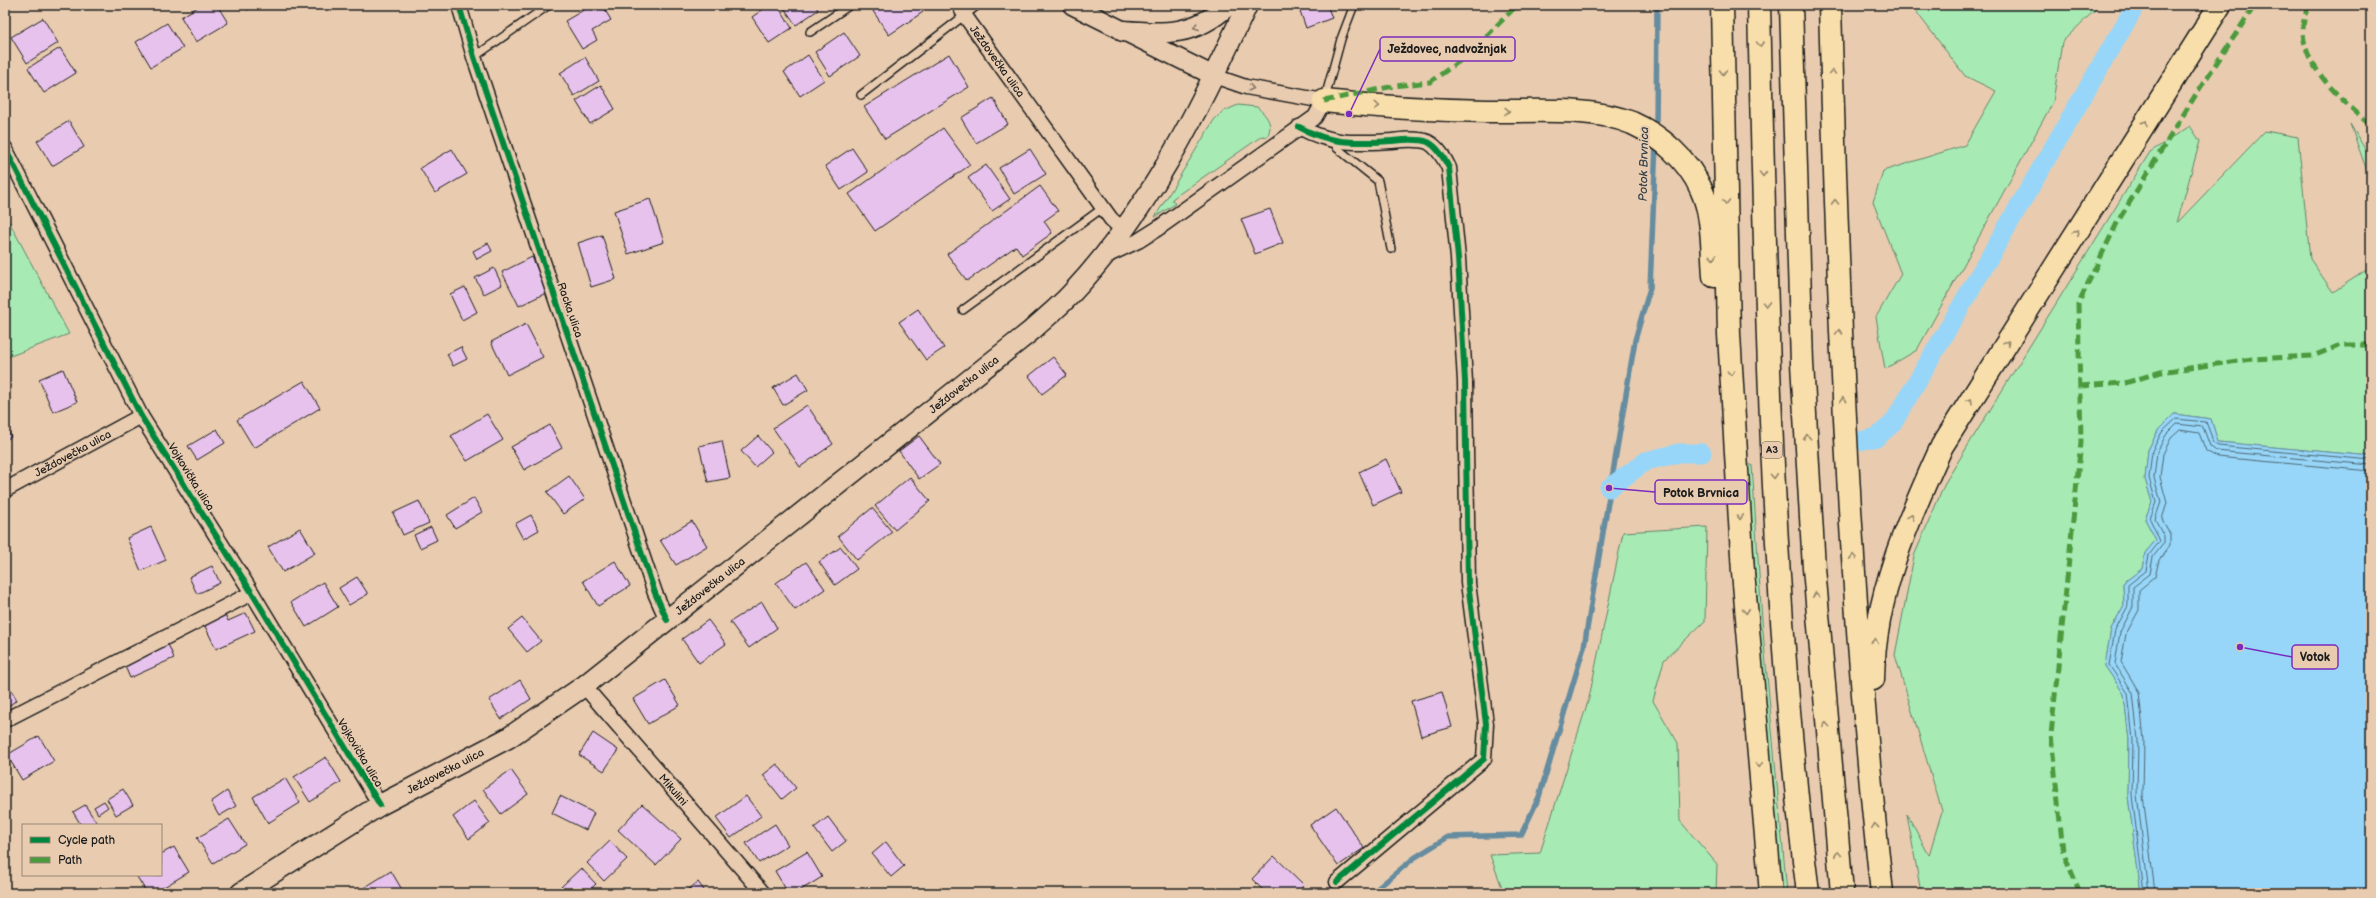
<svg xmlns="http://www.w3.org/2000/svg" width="2376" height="898" viewBox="0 0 2376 898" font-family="'Balsamiq Sans',sans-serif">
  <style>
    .green { fill: #a7eab4; stroke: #628368 }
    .water { fill: #97d6f8; stroke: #668ca0 }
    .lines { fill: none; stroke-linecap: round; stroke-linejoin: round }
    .shore { stroke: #4d6674; stroke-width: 1 }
    .stream { stroke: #668ca0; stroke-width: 5.5 }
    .canal { stroke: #97d6f8; stroke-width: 19 }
    .building { fill: #e7c2ed; stroke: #1c1c1c }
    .service-casing { stroke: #1c1c1c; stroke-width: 10 }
    .minor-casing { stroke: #1c1c1c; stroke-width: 17 }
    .tertiary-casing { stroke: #1c1c1c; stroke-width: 21 }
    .secondary-casing { stroke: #1c1c1c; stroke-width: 23 }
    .motorway-casing { stroke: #1c1c1c; stroke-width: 25 }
    .service { stroke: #e9ccb0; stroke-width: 7 }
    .minor { stroke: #e9ccb0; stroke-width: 14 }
    .tertiary { stroke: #e9ccb0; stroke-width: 18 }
    .secondary { stroke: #e9ccb0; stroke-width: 20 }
    .motorway { stroke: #f8deab; stroke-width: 22 }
    .quiet { stroke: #4c9a3e; stroke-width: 5; stroke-dasharray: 10 5; stroke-linecap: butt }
    .cycleway-casing { stroke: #e9ccb0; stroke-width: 8 }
    .cycleway { stroke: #00873e; stroke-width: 6 }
    .oneway { stroke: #827466 }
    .oneway2 { stroke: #95876b }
    .labels { text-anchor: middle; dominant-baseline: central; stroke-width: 4; stroke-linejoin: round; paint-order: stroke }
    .shield { fill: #e9ccb0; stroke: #5a5148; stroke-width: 1 }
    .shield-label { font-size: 10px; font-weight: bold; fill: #1c1c1c }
    .street-label { font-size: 11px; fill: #1c1c1c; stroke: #e9ccb0 }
    .water-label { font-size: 12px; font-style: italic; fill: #354148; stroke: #e9ccb0 }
    .leader { fill: none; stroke: #7b2cbf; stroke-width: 1.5 }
    .callout-dot { fill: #7b2cbf; stroke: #e9ccb0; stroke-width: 1.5 }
    .callout { fill: #e9ccb0; stroke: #7b2cbf; stroke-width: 1.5 }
    .callout-label { font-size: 12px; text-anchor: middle; font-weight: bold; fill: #1c1c1c }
  </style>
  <rect width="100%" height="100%" fill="#e9ccb0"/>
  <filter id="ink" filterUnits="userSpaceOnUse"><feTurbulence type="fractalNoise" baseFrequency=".025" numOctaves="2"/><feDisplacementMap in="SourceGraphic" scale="8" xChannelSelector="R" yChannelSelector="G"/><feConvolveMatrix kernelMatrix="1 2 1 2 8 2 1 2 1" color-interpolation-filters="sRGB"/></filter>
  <g filter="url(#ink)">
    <path class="green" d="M1914,5H2100L2062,42L2053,102L1917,350L1885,369L1876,317L1901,274L1873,202L1883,171L1965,145L1996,91L1965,76L1918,14Z
      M1238,105L1257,107C1267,116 1274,124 1267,137L1262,136L1172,199L1175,204L1155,217L1214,120L1222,112Z
      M2350,124L2371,159V182Z
      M2190,126L2200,141L2177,223L2265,131L2298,137L2310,259L2333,292L2371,267V456L2218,442L2211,419L2174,414L2159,429L2148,450L2145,479L2152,502L2145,519L2156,540L2145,553L2142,569L2123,583L2124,605L2111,629L2105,666L2124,694L2129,740L2128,796L2141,893H1921L1907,814L1929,855L1942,811L1895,655L1914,556L1946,481L2150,152Z
      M5,214L69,334L5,358Z
      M1748,465H1752L1762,621L1787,893H1782L1761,665Z
      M1707,527L1705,621L1664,660L1653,701L1678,743L1680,821L1717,864L1716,893H1504L1490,855L1540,853L1589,698L1623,532Z"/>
    <path class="water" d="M2174,414L2211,419L2218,442L2371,456V893H2141L2128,796L2129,740L2124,694L2105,666L2111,629L2124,605L2123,583L2142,569L2145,553L2156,540L2145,519L2152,502L2145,479L2148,450L2159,429Z"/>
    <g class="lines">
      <path class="shore" d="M2144,893L2132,795L2133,740L2128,693L2109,665L2115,630L2128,606V585L2146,571L2149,555L2160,541L2150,519L2156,502L2149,478L2152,451L2162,432L2176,419L2206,422L2214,443L2218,446L2371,460
        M2149,893L2137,795L2138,740L2133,693L2115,664L2120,632L2133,607V587L2150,574L2153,557L2164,543V536L2155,519L2161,502L2154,478L2157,452L2166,435L2177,424L2203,427L2210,446L2216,451L2371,465
        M2155,893L2143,795L2144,740L2139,692L2121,662L2126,634L2139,610V590L2155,577L2159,560L2170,545V534L2162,519L2167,503L2160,477L2163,454L2171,438L2180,430L2199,433L2206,451L2217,457L2371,471"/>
      <path class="stream" d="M1656,131L1657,5
        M1372,893L1414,858L1448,837L1521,835L1539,797L1584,647L1635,340L1650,288L1656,143"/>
      <path class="canal" d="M1860,441L1877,437L1893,423L2136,5
        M1609,488L1646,461L1679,453H1702"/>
    </g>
    <path class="building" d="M201,5H217L228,23L196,42L181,17Z
      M244,5H256L247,10Z
      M592,5H602L611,20L592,31L597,40L582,49L565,21Z
      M769,5H777L792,28L769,43L752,17Z
      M782,5H815L818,10L796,25Z
      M883,5H918L923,12L889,35L873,11Z
      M1298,5H1327L1332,18L1306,28Z
      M43,18L58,43L27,63L11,37Z
      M167,23L183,48L151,67L136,42Z
      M844,32L860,56L830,76L815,52Z
      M60,48L76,73L44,93L28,68Z
      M949,54L969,87L885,139L864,107Z
      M808,55L824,80L800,96L784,72Z
      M585,57L599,81L574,96L560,73Z
      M601,85L615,109L590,124L576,101Z
      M993,98L1008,124L976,143L961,118Z
      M69,121L84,147L52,166L37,141Z
      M943,128L970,165L875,231L849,194Z
      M852,148L868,172L841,190L825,166Z
      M452,149L467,174L435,193L420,168Z
      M1030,149L1046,174L1014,194L999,168Z
      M986,165L1010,199L992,211L968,178Z
      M1040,186L1058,211L1044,221L1052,233L1022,255L1016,246L967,281L947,254Z
      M650,199L664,242L628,254L614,211Z
      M1270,209L1283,243L1255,254L1241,219Z
      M602,235L616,279L591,287L578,243Z
      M488,243L492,251L477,259L473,251Z
      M532,257L548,292L519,306L502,272Z
      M494,268L502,285L484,294L475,278Z
      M465,287L477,312L462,320L450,294Z
      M918,309L944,348L926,360L899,322Z
      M526,324L543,357L507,375L491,342Z
      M461,347L467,359L453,366L447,354Z
      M1053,357L1067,375L1042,394L1029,376Z
      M63,369L77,402L53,412L39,379Z
      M798,373L808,390L783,405L773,388Z
      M304,381L320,408L254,448L237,420Z
      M807,405L833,444L800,467L773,428Z
      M487,414L503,440L467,461L451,436Z
      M5,424L11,437L5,440Z
      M550,425L562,448L524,470L511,447Z
      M217,429L225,443L197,460L188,446Z
      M758,436L772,452L755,467L741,451Z
      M919,436L940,464L919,479L899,451Z
      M722,441L730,478L708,482L699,446Z
      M1386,459L1401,492L1373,505L1359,472Z
      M569,476L585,499L563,514L547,492Z
      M910,477L930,501L895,530L875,506Z
      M474,498L482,512L455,528L447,515Z
      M419,501L429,523L403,535L393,513Z
      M872,508L892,532L857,560L838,536Z
      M531,515L539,530L523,539L515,524Z
      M692,521L707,546L676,565L660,540Z
      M151,527L166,560L141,571L127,538Z
      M431,527L437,540L420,548L414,535Z
      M300,528L315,553L283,572L268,547Z
      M841,547L857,569L835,585L819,562Z
      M615,561L630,586L598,606L583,581Z
      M806,562L825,589L795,610L776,583Z
      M212,566L220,583L197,594L189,577Z
      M357,577L368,594L349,605L339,588Z
      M323,582L338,607L306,627L291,602Z
      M762,602L777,628L749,648L730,622Z
      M224,612L228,621L246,613L255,631L216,649L203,622Z
      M522,618L541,641L527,652L508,629Z
      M708,620L726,644L699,663L682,639Z
      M168,644L174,658L130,678L124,664Z
      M5,680L17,700L5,708Z
      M520,680L531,699L501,719L489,700Z
      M665,680L680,705L648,724L633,699Z
      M1442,692L1452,727L1421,736L1411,701Z
      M593,733L618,750L604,771L579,755Z
      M39,736L54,761L22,780L7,755Z
      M326,757L341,782L310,802L294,777Z
      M777,764L796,788L782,799L763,775Z
      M511,770L528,794L501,814L483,789Z
      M285,778L300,803L268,823L253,797Z
      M123,789L133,805L116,815L107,799Z
      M227,791L236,806L219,816L211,802Z
      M560,796L594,813L586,830L552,813Z
      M746,796L761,816L731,838L716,818Z
      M104,801L108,807L98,814L94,807Z
      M474,801L490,823L469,839L453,817Z
      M642,804L681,839L656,865L618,830Z
      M85,805L98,825H81L73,812Z
      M1336,807L1364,848L1338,866L1310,825Z
      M828,817L846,841L832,852L814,828Z
      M229,819L245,844L213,863L197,838Z
      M775,824L788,845L759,863L746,843Z
      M610,841L627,859L604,881L587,863Z
      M886,842L904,866L891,877L872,854Z
      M174,847L189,872L154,893H147L136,875H161V854Z
      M807,852L822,877L796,893H788L775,871Z
      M1274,856L1304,885L1297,893H1266L1252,879Z
      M581,868L596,884L586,893H566L561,887Z
      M391,871L404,893H361L359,891Z
      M698,882L706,893H684Z
      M114,887L118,893H102Z"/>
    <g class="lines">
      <g class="service-casing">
        <path id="service" d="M810,32L850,5
          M474,57L549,5
          M861,95L978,5
          M1325,98L1341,39L1354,5
          M1334,141L1337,148L1378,181L1391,249
          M963,310L1104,207"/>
      </g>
      <g class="minor-casing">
        <g id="minor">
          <path d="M459,5L474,57L655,593L667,620"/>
          <path id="s1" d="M959,5L965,16L1111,219L1123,230"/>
          <path d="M1299,127C1332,145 1355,143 1391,141C1402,140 1417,138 1428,142C1438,147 1444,158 1449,168L1458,258L1465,382L1468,583L1486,724L1484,759L1337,882"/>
          <path d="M5,148L141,416L252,593L380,805"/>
          <path d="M1106,256L1138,241L1157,229L1315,117L1324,101L1246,87L1214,76"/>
          <path id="s2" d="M5,490L141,416"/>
          <path id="s3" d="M584,686L763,893"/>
          <path d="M5,720L252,593"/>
        </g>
      </g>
      <g class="tertiary-casing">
        <path id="tertiary" d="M1072,5L1214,76"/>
      </g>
      <g class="secondary-casing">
        <g id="secondary">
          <path d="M1123,31C1165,34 1195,36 1228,5"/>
          <path id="s4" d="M241,893L380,805L508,738L584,686L1031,331C1044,319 1059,307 1071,294C1150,210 1200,108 1247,5"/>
        </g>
      </g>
      <g class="motorway-casing">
        <path id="motorway" d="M1722,5L1729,334L1743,572L1771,893
          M1759,5C1766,300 1771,600 1808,893
          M1791,5L1802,363L1814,568L1842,893
          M1830,5C1838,302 1849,597 1882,893
          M1324,101C1379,107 1433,110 1487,111C1531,112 1591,106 1632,123C1661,136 1688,160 1701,189C1713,214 1712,248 1714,276
          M1873,679C1874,596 1908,520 1942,446L2220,5"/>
      </g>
      <use href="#service" class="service"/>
      <use href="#minor" class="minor"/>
      <use href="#tertiary" class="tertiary"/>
      <use href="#secondary" class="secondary"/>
      <use href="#motorway" class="motorway"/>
      <path class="quiet" d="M2309,5C2285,55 2339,96 2371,126
        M1324,101L1394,86L1430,82L1468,55L1517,5
        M2080,386L2125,383L2161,372L2252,359L2313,356L2341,345H2371
        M2080,893L2063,851L2051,735L2081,442L2078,304L2118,221L2198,91L2255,5"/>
      <g class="cycleway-casing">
        <path id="cycleway" d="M459,5L474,57L655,593L667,620
          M1299,127C1332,145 1355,143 1391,141C1402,140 1417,138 1428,142C1438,147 1444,158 1449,168L1458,258L1465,382L1468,583L1486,724L1484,759L1337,882
          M5,148L141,416L252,593L380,805"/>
      </g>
      <use href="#cycleway" class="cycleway"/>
    </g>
    <defs><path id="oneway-chevron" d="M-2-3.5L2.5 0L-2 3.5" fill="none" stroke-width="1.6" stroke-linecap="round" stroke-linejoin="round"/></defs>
    <g class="oneway">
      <use href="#oneway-chevron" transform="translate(1196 27) rotate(160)"/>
      <use href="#oneway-chevron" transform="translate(1251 88) rotate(12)"/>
    </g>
    <g class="oneway2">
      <use href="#oneway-chevron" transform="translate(1760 44) rotate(89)"/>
      <use href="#oneway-chevron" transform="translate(1723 72) rotate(89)"/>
      <use href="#oneway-chevron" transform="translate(1832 72) rotate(-91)"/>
      <use href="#oneway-chevron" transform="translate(1377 106) rotate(5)"/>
      <use href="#oneway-chevron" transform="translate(1507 111) rotate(1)"/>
      <use href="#oneway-chevron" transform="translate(2145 123) rotate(-58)"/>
      <use href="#oneway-chevron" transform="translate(1763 174) rotate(89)"/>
      <use href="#oneway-chevron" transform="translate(1726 202) rotate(89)"/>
      <use href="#oneway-chevron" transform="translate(1835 202) rotate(-91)"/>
      <use href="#oneway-chevron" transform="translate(2076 233) rotate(-58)"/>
      <use href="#oneway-chevron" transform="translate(1713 257) rotate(86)"/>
      <use href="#oneway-chevron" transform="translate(1766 304) rotate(89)"/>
      <use href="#oneway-chevron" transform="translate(1839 332) rotate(-92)"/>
      <use href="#oneway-chevron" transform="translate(2007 343) rotate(-58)"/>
      <use href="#oneway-chevron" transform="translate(1731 373) rotate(87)"/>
      <use href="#oneway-chevron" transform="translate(1843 400) rotate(-94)"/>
      <use href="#oneway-chevron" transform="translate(1970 401) rotate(-58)"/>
      <use href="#oneway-chevron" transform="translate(1807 437) rotate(-93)"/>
      <use href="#oneway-chevron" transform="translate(1774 476) rotate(86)"/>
      <use href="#oneway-chevron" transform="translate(1740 517) rotate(87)"/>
      <use href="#oneway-chevron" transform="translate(1911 517) rotate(-70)"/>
      <use href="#oneway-chevron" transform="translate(1853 557) rotate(-94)"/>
      <use href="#oneway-chevron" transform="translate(1816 595) rotate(-94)"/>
      <use href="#oneway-chevron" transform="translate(1746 611) rotate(85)"/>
      <use href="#oneway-chevron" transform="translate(1875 641) rotate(-80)"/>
      <use href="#oneway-chevron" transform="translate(1826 725) rotate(-95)"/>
      <use href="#oneway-chevron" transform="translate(1759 765) rotate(85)"/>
      <use href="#oneway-chevron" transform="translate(1875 826) rotate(-96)"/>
      <use href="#oneway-chevron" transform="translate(1838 854) rotate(-95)"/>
    </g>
  </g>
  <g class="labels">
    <rect class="shield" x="1762" y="442" width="20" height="16" rx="3"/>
    <g class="shield-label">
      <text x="1772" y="450">A3</text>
    </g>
    <g class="street-label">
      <text stroke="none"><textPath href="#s1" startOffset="68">Ježdovečka ulica</textPath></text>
      <text transform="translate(570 310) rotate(71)">Racka ulica</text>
      <text stroke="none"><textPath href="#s4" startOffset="886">Ježdovečka ulica</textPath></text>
      <text stroke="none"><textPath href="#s2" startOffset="77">Ježdovečka ulica</textPath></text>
      <text transform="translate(191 477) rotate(58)">Vojkovička ulica</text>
      <text stroke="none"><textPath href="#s4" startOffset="562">Ježdovečka ulica</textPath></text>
      <text transform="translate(360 753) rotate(59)">Vojkovička ulica</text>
      <text stroke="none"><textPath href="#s4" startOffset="238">Ježdovečka ulica</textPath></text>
      <text stroke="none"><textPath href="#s3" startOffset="137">Mikulini</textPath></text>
    </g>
    <g class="water-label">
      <text transform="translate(1644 164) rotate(-89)">Potok Brvnica</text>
    </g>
  </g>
  <path class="leader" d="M1349 114L1380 49M1609 488L1655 492M2240 647L2292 657"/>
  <g class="callout-dot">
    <circle cx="1349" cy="114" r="4"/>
    <circle cx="1609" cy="488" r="4"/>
    <circle cx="2240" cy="647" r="4"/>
  </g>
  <g class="callout">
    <rect x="1380" y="37" width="135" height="24" rx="4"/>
    <rect x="1655" y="480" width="92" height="24" rx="4"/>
    <rect x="2292" y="645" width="46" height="24" rx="4"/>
  </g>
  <g class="callout-label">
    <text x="1447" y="53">Ježdovec, nadvožnjak</text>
    <text x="1701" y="497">Potok Brvnica</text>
    <text x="2315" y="661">Votok</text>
  </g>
  <rect width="2376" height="898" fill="none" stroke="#e9ccb0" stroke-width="20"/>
  <rect x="10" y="10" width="2356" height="878" fill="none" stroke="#1c1c1c" stroke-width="1.5" filter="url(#ink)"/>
  <rect x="22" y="824" width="140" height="52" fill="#e9ccb0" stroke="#978675"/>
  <rect x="30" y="837" width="20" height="6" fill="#00873e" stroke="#978675"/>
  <text x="58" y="844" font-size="12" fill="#1c1c1c">Cycle path</text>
  <rect x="30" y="857" width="20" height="6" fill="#4c9a3e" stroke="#978675"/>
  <text x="58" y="864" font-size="12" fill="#1c1c1c">Path</text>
</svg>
